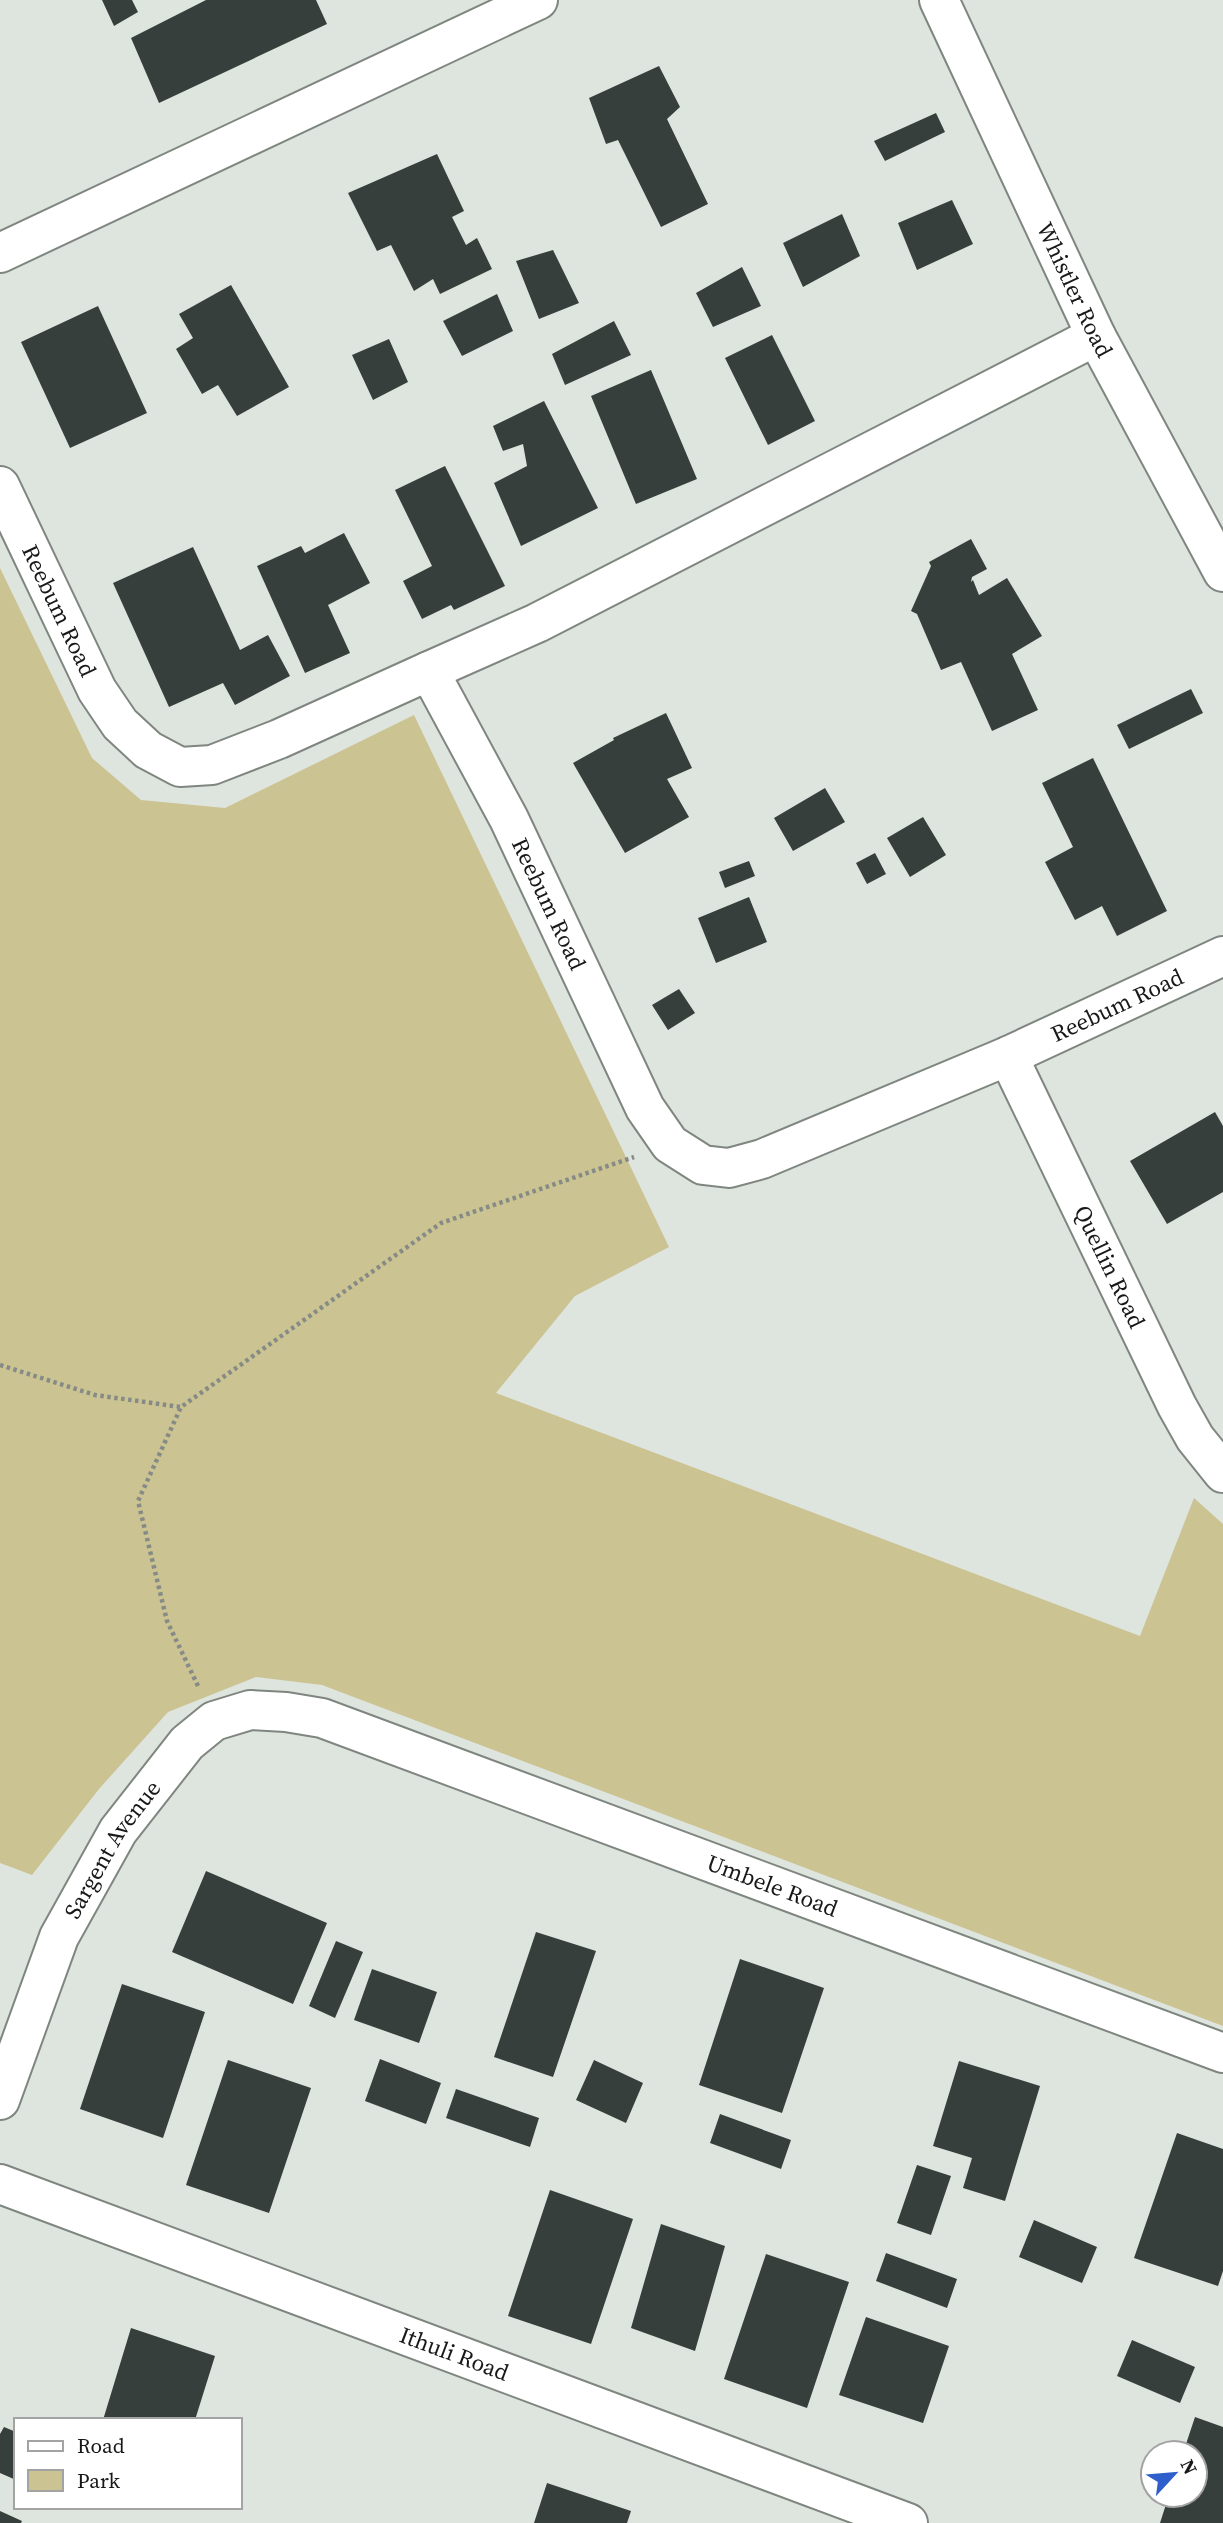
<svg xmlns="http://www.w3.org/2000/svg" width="1223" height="2523" viewBox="0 0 1223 2523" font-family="'Source Serif 4',serif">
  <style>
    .green { fill: #ccc393 }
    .building { fill: #373f3c }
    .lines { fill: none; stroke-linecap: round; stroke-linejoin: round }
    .minor-casing { stroke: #7f867f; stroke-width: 42 }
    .path { stroke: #868b86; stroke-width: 4.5; stroke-dasharray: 3.5 3.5; stroke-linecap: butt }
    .minor { stroke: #fff; stroke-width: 38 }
    .labels { text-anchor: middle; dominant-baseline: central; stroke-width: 7; stroke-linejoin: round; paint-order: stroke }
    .street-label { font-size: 23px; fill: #171917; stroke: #fff }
  </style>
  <rect width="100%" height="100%" fill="#dee5de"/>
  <path class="green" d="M0,568L92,758L141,800L225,808L414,715L669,1247L575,1296L496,1393L1140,1636L1194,1498L1223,1524V2026L322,1685L256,1677L168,1712L99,1789L32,1875L0,1863Z"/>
  <path class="building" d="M102,0H132L138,12L114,26Z
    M206,0H316L327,24L159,103L131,38Z
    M659,66L680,107L667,119L708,204L661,227L618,140L606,144L589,98Z
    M936,113L945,132L885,161L874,141Z
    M437,154L464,211L452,217L466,245L477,238L492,269L440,294L433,279L414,291L391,245L377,251L348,193Z
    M952,200L973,244L917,270L898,223Z
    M842,214L860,256L803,287L783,243Z
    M553,250L579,303L539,319L516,261Z
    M742,267L761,306L713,327L696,293Z
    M231,285L289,387L237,416L218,385L202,394L176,349L193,338L179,314Z
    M497,294L513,331L462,356L443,321Z
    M98,306L147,413L70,448L21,342Z
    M614,321L631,355L565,385L552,354Z
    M772,335L815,421L768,445L725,358Z
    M389,339L408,382L373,400L352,355Z
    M651,370L697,479L636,504L591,396Z
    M544,401L598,508L521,546L494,483L527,466L523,444L503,451L493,426Z
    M445,466L505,586L454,610L451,605L422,619L403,581L432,566L395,490Z
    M344,533L370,583L328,605L350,653L305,673L257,566L301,546L305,553Z
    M971,539L987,569L972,577L971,582L973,580L979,595L1007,578L1042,636L1012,654L1038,710L992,731L961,662L941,670L917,614L911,611L931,566L929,562Z
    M193,547L240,650L268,635L290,676L235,705L223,683L169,707L113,583Z
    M1191,689L1203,713L1129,749L1117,725Z
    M666,713L692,768L667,779L689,817L625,853L573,763L614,740L613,738Z
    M1093,758L1167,911L1117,936L1102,906L1075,920L1045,862L1073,847L1042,783Z
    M825,788L845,822L793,851L774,818Z
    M923,817L946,855L910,877L887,838Z
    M875,853L886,874L867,884L856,863Z
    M749,861L755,876L725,888L719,872Z
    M749,897L767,942L716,963L698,918Z
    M679,989L695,1013L668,1030L652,1005Z
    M1215,1112L1223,1126V1192L1167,1224L1130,1161Z
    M206,1871L327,1923L293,2004L172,1952Z
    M536,1932L596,1951L553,2077L494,2057Z
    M336,1941L363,1952L335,2018L309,2006Z
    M740,1959L824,1988L782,2113L699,2085Z
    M372,1969L437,1992L419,2043L354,2020Z
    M122,1984L205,2012L163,2138L80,2109Z
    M380,2059L441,2083L426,2124L365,2101Z
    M228,2060L311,2088L269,2213L186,2185Z
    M594,2060L643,2083L626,2123L576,2100Z
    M959,2061L1040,2086L1005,2201L963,2188L972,2158L933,2146Z
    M456,2089L539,2118L530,2147L446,2118Z
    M720,2114L791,2140L781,2169L710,2143Z
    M1177,2133L1223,2149V2271L1218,2286L1134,2258Z
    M917,2165L951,2176L931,2235L897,2223Z
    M550,2190L633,2219L591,2344L508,2316Z
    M1034,2220L1097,2247L1082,2283L1019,2257Z
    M661,2224L725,2246L695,2351L631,2328Z
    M886,2253L957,2279L947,2308L876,2281Z
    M766,2254L849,2282L807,2408L724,2379Z
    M866,2317L949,2346L923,2423L839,2395Z
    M131,2328L215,2356L195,2420H103Z
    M1132,2340L1195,2367L1180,2403L1117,2376Z
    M1195,2417L1223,2427V2523H1160L1169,2495H1195V2453H1183Z
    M4,2427L16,2432V2480L0,2473V2434Z
    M547,2483L631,2511L627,2523H534Z
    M0,2511L22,2521L21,2523H0Z"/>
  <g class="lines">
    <g class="minor-casing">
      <g id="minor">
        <path id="s1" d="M939,0L1096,336L1223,572"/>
        <path d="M0,253L538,0"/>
        <path id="s2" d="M0,486L97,690L120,724L148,750L180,767L212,765L279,739L429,671L509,819L645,1108L670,1144L703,1165L729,1168L762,1159L1008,1056L1223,956"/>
        <path d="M429,671L537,623L1096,336"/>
        <path id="s3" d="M1008,1056L1177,1406L1195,1438L1223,1473"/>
        <path id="s4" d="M0,2100L59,1937L118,1831L187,1743L214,1721L250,1710L286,1712L322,1718L1223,2053"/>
        <path id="s5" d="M0,2184L908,2523"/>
      </g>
    </g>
    <path class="path" d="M0,1365L95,1395L181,1407
      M198,1686L167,1621L138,1501L181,1407L441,1223L634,1157"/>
    <use href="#minor" class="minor"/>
  </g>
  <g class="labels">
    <g class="street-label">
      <text stroke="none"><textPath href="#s1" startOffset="320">Whistler Road</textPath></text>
      <text stroke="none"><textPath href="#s2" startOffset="138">Reebum Road</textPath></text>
      <text stroke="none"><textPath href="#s2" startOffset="872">Reebum Road</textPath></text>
      <text stroke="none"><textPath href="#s2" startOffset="1628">Reebum Road</textPath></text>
      <text stroke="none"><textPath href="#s3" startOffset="234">Quellin Road</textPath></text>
      <text stroke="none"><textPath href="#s4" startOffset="276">Sargent Avenue</textPath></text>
      <text stroke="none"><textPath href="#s4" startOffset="1032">Umbele Road</textPath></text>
      <text stroke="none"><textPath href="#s5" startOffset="485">Ithuli Road</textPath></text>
    </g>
  </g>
  <rect x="14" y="2418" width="228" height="91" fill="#ffffff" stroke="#a2a3a2" stroke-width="2"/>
  <rect x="28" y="2441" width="35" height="10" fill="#ffffff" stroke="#a2a3a2" stroke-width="2"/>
  <text x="77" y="2453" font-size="21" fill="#171917">Road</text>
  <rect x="28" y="2470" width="35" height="21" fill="#ccc393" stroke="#a2a3a2" stroke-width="2"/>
  <text x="77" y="2488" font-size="21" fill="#171917">Park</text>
  <g transform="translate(1174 2474) rotate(64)"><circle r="33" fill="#ffffff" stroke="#a2a3a2" stroke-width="2"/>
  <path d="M0-5L12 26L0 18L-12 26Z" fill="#2f5ecd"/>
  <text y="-10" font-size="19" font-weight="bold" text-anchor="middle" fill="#171917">N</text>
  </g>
</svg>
